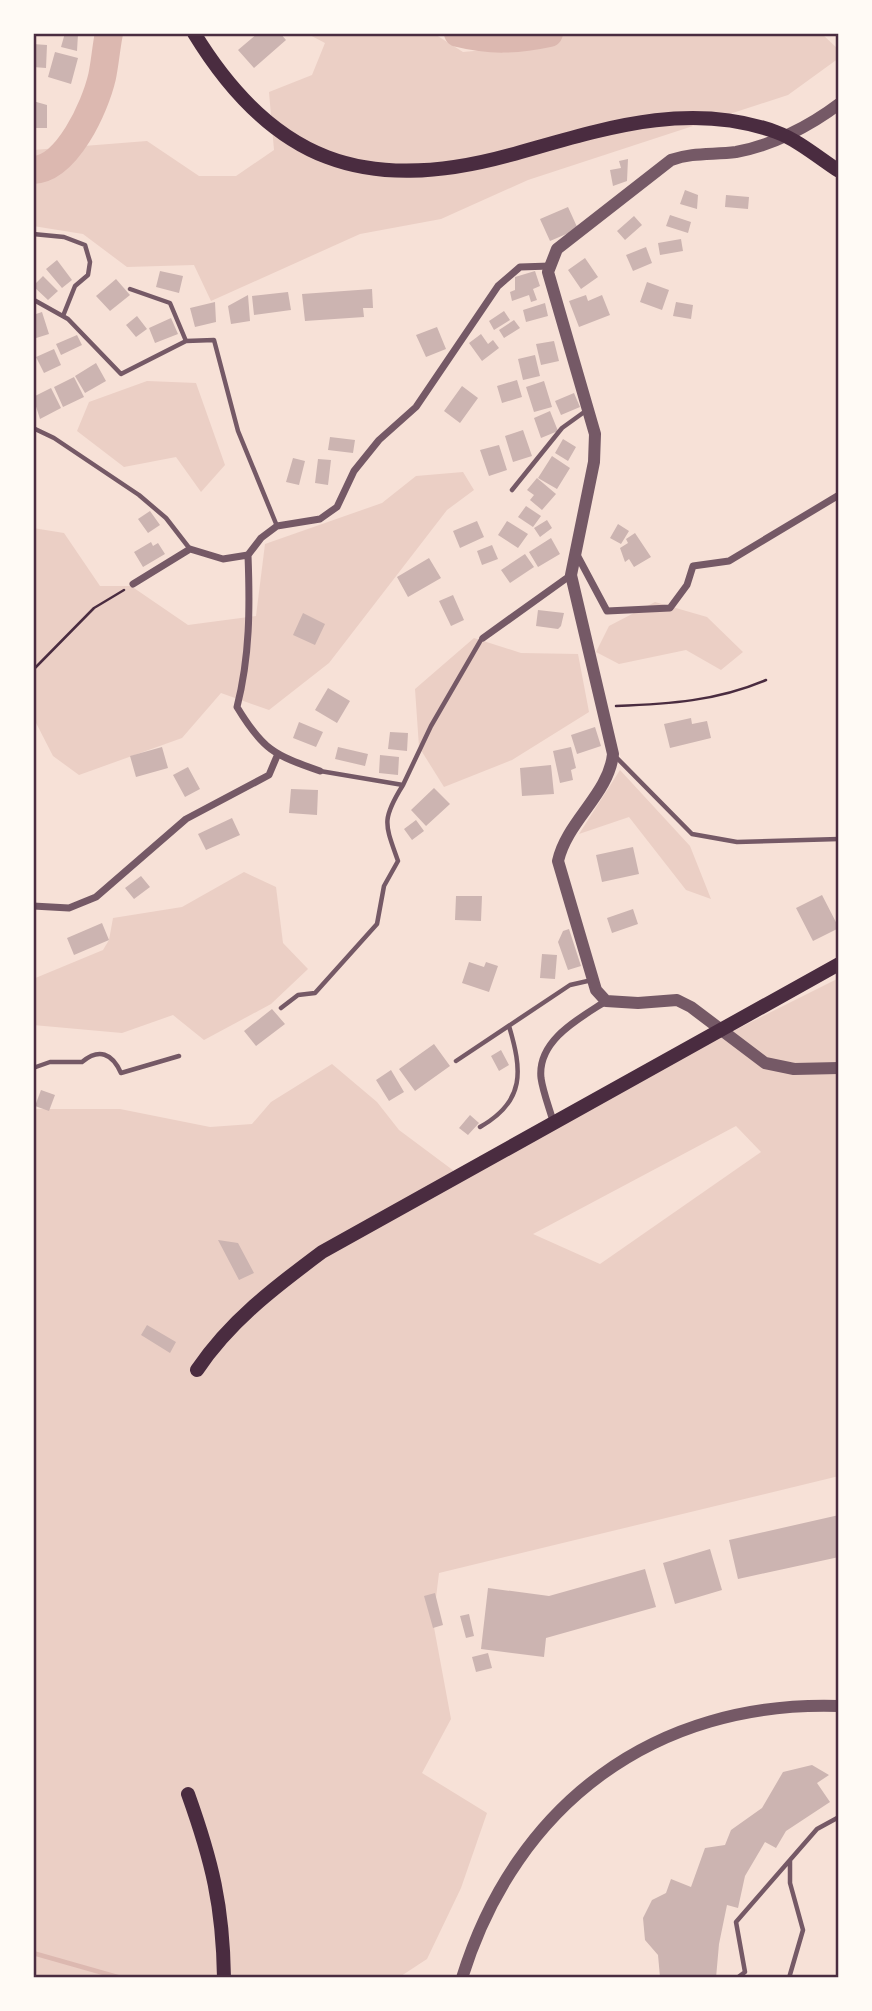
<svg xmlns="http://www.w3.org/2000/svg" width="872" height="2011" viewBox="0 0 872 2011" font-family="Cabin,sans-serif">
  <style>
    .green { fill: #ebcfc5; fill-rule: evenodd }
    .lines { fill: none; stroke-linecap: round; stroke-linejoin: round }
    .stream { stroke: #dcb8b0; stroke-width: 4.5 }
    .river { stroke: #dcb8b0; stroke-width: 28 }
    .building { fill: #ccb4b1 }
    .path { stroke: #4a2c40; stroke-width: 2.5 }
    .service { stroke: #755966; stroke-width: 4.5 }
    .minor { stroke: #755966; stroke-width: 7 }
    .tertiary { stroke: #755966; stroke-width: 12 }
    .secondary { stroke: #4a2c40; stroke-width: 14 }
    .neatline { fill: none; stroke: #4a2c40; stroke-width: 2.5 }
  </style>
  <rect width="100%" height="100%" fill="#f7e1d7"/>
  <path class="green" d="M306,33H433L463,52L530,46L549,33H821L839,50V58L788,95L528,180L441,219L360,234L211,301L194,265L127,267L83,234L33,226V150L147,141L199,176H236L274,150L269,92L312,75L325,43Z
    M147,381L196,383L225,465L201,492L176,457L124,467L77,431L89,402Z
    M463,472L474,490L447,510L329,663L269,710L221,693L182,738L79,775L53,756L33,717V528L64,533L100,586H131L188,625L256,616L265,544L382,503L416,476Z
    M655,602L707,617L743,652L721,670L686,650L619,664L596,652L609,626Z
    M474,638L521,653L578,654L589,712L512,760L444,787L419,747L415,689Z
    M620,770L690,846L711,899L686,890L629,817L579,834Z
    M244,872L276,887L283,943L308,969L271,1004L204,1040L173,1015L122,1033L33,1025V979L103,950L109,940L113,918L182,907Z
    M839,978L836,1101H839V1476L439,1573L433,1622L451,1719L422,1773L487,1813L461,1888L427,1959L398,1978H33V1109H120L210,1127L252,1124L271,1102L332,1064L377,1102L399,1130L454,1171ZM736,1126L761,1152L600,1264L533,1234Z"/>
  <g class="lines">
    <path class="stream" d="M33,1953L121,1978"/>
    <path class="river" d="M458,33C490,41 516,40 549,33
      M33,170C67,169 95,107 102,77C105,63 106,48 109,33"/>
  </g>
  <path class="building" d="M65,33L78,34L77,51L61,47Z
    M258,33H280L286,40L254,68L238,50Z
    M33,44L47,45L46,68L33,67Z
    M55,52L78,58L71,84L48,77Z
    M33,101L47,105V128H33Z
    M628,159L627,181L613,186L610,170L621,168L619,161Z
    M685,190L698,195L697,209L680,204Z
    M726,195L749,197L748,209L725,207Z
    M568,207L578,229L550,241L540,219Z
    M670,215L691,222L688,233L666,226Z
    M634,216L642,225L625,240L617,231Z
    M681,239L683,251L660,255L658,243Z
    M646,247L652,263L633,271L626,255Z
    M585,258L598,277L581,289L568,270Z
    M57,260L72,280L62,288L46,269Z
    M160,271L183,276L179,293L156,287Z
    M535,271L540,286L533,289L537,300L531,302L529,295L512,301L510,292L515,290V277Z
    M43,276L58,291L48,300L33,286Z
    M116,279L130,295L110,311L96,296Z
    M647,282L669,290L662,310L640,302Z
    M372,289L373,308H363L364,317L305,321L302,294Z
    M288,292L291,310L254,315L252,296Z
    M248,295L250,321L231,324L228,306Z
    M586,295L588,301L602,295L610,315L579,327L569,301Z
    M215,302L216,322L195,327L190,308Z
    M676,302L693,305L691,319L673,316Z
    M545,303L548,316L526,322L523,310Z
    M504,311L510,320L494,330L489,321Z
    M42,312L49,334L33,339V315Z
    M137,316L147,329L136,337L126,325Z
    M171,318L178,334L155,343L149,328Z
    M514,320L520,328L504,338L499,330Z
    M437,327L446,349L426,357L416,335Z
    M481,334L488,344L493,340L499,348L482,361L469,343Z
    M77,335L82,345L61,355L56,344Z
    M554,341L559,361L541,365L536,344Z
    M54,349L61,365L44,373L36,357Z
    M535,355L540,376L523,380L518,359Z
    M96,363L106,381L85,393L75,376Z
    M74,377L84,397L63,407L54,387Z
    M517,380L522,397L502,403L497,386Z
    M544,381L552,407L534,412L526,387Z
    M462,386L478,398L460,423L444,411Z
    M51,388L61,408L40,419L33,397Z
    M574,393L580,407L561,415L555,401Z
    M550,411L558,431L541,438L534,418Z
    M523,430L532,456L513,462L505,436Z
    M330,437L355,440L353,453L328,450Z
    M563,439L576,447L568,461L555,453Z
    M499,445L507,470L489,476L480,450Z
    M552,456L570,468L557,489L538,478Z
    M293,458L305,461L299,485L286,482Z
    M318,459L331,460L328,485L315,483Z
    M537,478L556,494L542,510L530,500L534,495L527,490Z
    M526,506L541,516L533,527L518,517Z
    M150,511L160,525L148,533L138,519Z
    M547,520L552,528L540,537L534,528Z
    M477,521L484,537L460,548L453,531Z
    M507,521L528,534L518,548L498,535Z
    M618,524L629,531L621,544L610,538Z
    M635,533L651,557L634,567L629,559L625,562L620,548L628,543L626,539Z
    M551,538L560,554L538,567L529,552Z
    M151,542L153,546L158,543L165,554L143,567L134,552Z
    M492,545L498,559L482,565L477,551Z
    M525,554L534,567L510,583L501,570Z
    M429,558L441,578L408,597L397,577Z
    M453,595L464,620L451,626L439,601Z
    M538,610L564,613L561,626L558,629L536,626Z
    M303,613L325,624L315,645L293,635Z
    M328,688L350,701L337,723L315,710Z
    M691,718L692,724L707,721L711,738L670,748L664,724Z
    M299,722L323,732L316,747L293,738Z
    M595,727L601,746L577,754L571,735Z
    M390,732L408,733L407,751L388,749Z
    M162,747L168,768L136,777L130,756Z
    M338,747L368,754L365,766L335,759Z
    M571,747L576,768L571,770L573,780L560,783L553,751Z
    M380,755L399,757L398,775L379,773Z
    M551,765L554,794L522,796L520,768Z
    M188,767L200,789L185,797L173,775Z
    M434,788L450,804L426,826L411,810Z
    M291,789L318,790L317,815L289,813Z
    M232,818L240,835L206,850L198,834Z
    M416,820L424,831L412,840L404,829Z
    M633,847L639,874L602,882L596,855Z
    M141,876L150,887L134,899L125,888Z
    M822,895L839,928L813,941L796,908Z
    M456,896H482L481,921L455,920Z
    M633,909L638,924L612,933L607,918Z
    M102,923L109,940L74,955L67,938Z
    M569,929L581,966L568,970L558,942L563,931Z
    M542,954L557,955L555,979L540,978Z
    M469,962L484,967L486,962L498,966L489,992L462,983Z
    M272,1009L285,1024L256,1046L244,1031Z
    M434,1044L450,1066L415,1091L399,1069Z
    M501,1050L509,1065L499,1071L491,1056Z
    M391,1070L404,1092L389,1101L376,1080Z
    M41,1090L55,1095L49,1111L35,1106Z
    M470,1115L479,1123L468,1135L459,1128Z
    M218,1240L238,1243L254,1273L239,1280Z
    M147,1325L176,1342L170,1353L141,1335Z
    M839,1515V1557L738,1579L729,1540Z
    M710,1549L722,1590L675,1604L663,1563Z
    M645,1569L656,1607L546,1638L544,1657L481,1649L488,1588L549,1596Z
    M435,1593L443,1625L433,1628L424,1596Z
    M469,1614L474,1636L466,1638L460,1616Z
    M488,1653L492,1668L476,1672L472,1657Z
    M812,1765L829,1775L817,1783L830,1802L786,1831L776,1848L765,1842L745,1876L738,1908L727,1905L719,1944L716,1978L660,1977L658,1955L645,1940L643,1918L652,1900L666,1893L671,1879L691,1887L705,1848L725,1845L731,1830L762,1808L783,1772Z"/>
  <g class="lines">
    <path class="path" d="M33,670L94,608L124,590
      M616,706C669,704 717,701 766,680"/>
    <path class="service" d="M33,234L64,237L85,245L90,262L88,275L75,286L63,316
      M130,289L170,303L186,341
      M34,300L68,319L121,374L186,341L214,340L238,431L277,526
      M33,428L54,438L139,495L166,518L190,549
      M512,490L562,428L587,410
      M614,755L692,834L737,842L839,839
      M320,771L403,785L431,726L482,638
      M281,1008L298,995L315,993L377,924L384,886L398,861C385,824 381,820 403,785
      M456,1061L570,985L592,980
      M33,1068L50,1062H82C99,1048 112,1053 121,1073L179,1056
      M480,1127C526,1101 522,1070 509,1026
      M737,1978L745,1972L736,1922L817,1829L839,1817
      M789,1978L803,1930L790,1883V1861"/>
    <path class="minor" d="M576,553L607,611L670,608L687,585L693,566L729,561L839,495
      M248,555C250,607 250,656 237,707C263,750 274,755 320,771
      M133,584L190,549L223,559L248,555L261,538L277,526L320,519L337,507L354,471L379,440L416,407L498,286L520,267L550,266
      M483,638L571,575
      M33,906L69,908L96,897L186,819L269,775L277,756
      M553,1121C549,1107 543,1092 541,1078C537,1040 580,1018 606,1001"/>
    <path class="tertiary" d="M839,104C810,126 771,146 736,152C713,155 693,152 671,160L557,249L548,272L595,434L594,462L571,575L613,754C609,794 567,821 558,861L596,990L606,1001L638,1003L677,1000L691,1007L765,1063L794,1069L839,1068
      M462,1978C516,1804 655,1700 839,1706"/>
    <path class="secondary" d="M194,33C272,161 365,195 510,155C597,131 686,99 776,132C798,140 819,158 839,171
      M197,1370C230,1321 275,1287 322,1252L839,964
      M188,1794C212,1861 223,1906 224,1978"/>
  </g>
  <rect width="872" height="2011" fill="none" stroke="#fffaf5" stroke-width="70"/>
  <rect x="35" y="35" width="802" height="1941" class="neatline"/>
</svg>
